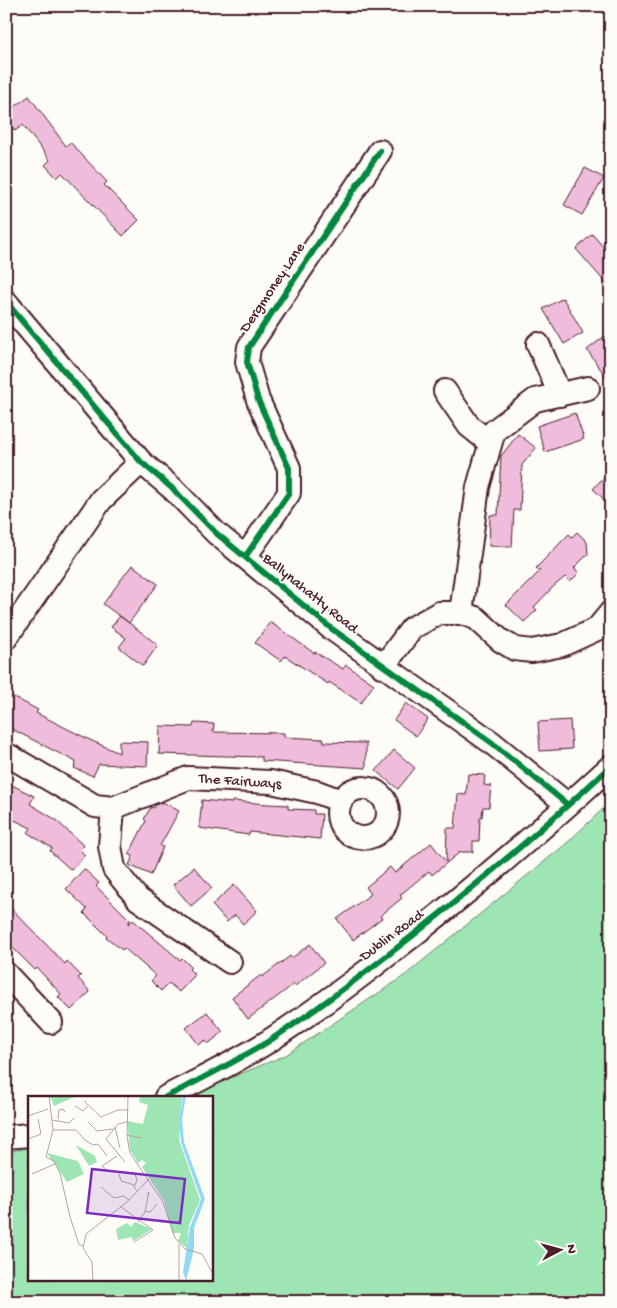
<svg xmlns="http://www.w3.org/2000/svg" width="617" height="1308" viewBox="0 0 617 1308" font-family="'Gochi Hand',sans-serif">
  <style>
    .green { fill: #9de5b3; stroke: #74826f }
    .building { fill: #efbddb; stroke: #4a1f2b }
    .lines { fill: none; stroke-linecap: round; stroke-linejoin: round }
    .minor-casing { stroke: #4a1f2b; stroke-width: 26 }
    .minor { stroke: #fdfcf7; stroke-width: 22 }
    .cycleway-casing { stroke: #fdfcf7; stroke-width: 9 }
    .cycleway { stroke: #00873e; stroke-width: 6 }
    .labels { text-anchor: middle; dominant-baseline: central; stroke-width: 4; stroke-linejoin: round; paint-order: stroke }
    .street-label { font-size: 15px; fill: #4a1f2b; stroke: #fdfcf7 }
    .inset-road { fill: none; stroke: #b5a4a5; stroke-width: 1 }
    .view { fill: #7b2cbf; fill-opacity: 0.15; stroke: #7b2cbf; stroke-width: 2.5 }
    .inset-edge { fill: none; stroke: #4a1f2b; stroke-width: 2.5 }
  </style>
  <rect width="100%" height="100%" fill="#fdfcf7"/>
  <filter id="ink" filterUnits="userSpaceOnUse"><feTurbulence type="fractalNoise" baseFrequency=".02" numOctaves="2"/><feDisplacementMap in="SourceGraphic" scale="10" xChannelSelector="R" yChannelSelector="G"/><feConvolveMatrix kernelMatrix="1 2 1 2 8 2 1 2 1" color-interpolation-filters="sRGB"/></filter>
  <g filter="url(#ink)">
    <path class="green" d="M611,801V1302H6V1152L29,1148V1279H211V1097H185L286,1055L404,976L567,843Z"/>
    <path class="building" d="M29,96L66,146L70,142L107,182L104,185L139,220L123,236L62,173L57,178L45,165L50,160L23,125L15,131L6,119V113Z
      M585,168L604,178L582,215L564,205Z
      M592,234L611,256V289L576,249Z
      M563,298L583,333L564,344L543,309Z
      M605,336L611,344V384L587,350Z
      M575,413L584,439L545,452L537,426Z
      M518,434L536,448L522,465L520,510H514L512,547L489,546L490,515H498L501,456Z
      M611,469V506L593,489Z
      M577,532L587,542L588,554L574,568L579,573L570,582L565,577L554,586L534,607L537,610L524,622L506,605L540,571L536,568L569,534L572,537Z
      M132,565L158,584L129,623L103,604Z
      M120,616L158,645L143,666L119,647L126,638L111,627Z
      M270,622L314,653L315,652L343,669L346,665L374,684L361,703L329,682L328,684L285,656L281,661L255,643Z
      M6,693L38,710L36,713L90,740L119,753V741L148,742L147,766L99,764L93,776L74,768L76,762L6,726Z
      M406,703L428,719L416,736L394,720Z
      M570,720L572,749L540,751L538,722Z
      M194,723L214,724L213,732L284,733V737L324,739V742L366,743V768L262,761V757L159,754L160,726L193,727Z
      M394,750L415,768L398,789L376,771Z
      M468,774L485,775L484,785L491,786L489,807H483L482,817H480L479,841H473V852H460L432,875L429,871L400,895L402,898L380,916L382,918L353,940L337,919L371,894L366,887L390,867L395,873L431,843L446,862L447,828H455L458,794L466,795Z
      M6,782L34,796L30,804L58,821V822L84,846L80,850L85,855L71,870L50,851L52,848L28,833L31,828L6,816Z
      M202,800L232,803V801L268,804L288,805V809L314,810V814H322L320,839L250,832L249,835L199,828Z
      M163,802L179,811L160,846L163,847L151,875L129,865L133,856L129,854L146,821L144,819L151,807L154,808L155,805Z
      M194,867L212,888L191,906L173,885Z
      M84,869L99,883L96,886L130,920L128,924L133,920L180,960L182,958L191,967L189,969L195,975L179,992L169,983L161,991L151,981L156,976L124,948L122,950L106,937L107,936L84,913L87,909L66,889Z
      M234,885L257,911L243,924L235,915L227,922L212,905Z
      M6,903L65,964L67,961L81,976L78,978L90,992L71,1010L58,997L61,994L37,968L35,970L6,941Z
      M310,944L324,963L295,986L294,984L248,1019L232,997L261,975L262,977L290,956L292,958Z
      M207,1012L223,1032L208,1044L205,1040L199,1045L186,1028Z"/>
    <g class="lines">
      <g class="minor-casing">
        <path id="minor" d="M6,302L141,462L173,489L216,533L332,629L491,742L568,805
          M538,344L560,395
          M445,391L469,426L490,443
          M245,557L289,493V468L258,400L247,362L249,347L380,151
          M461,613L478,487L494,431L535,400L588,388
          M6,638L101,500L141,462
          M383,667L412,628L439,613H461L476,618L500,640L515,649L532,651L562,645L597,629L611,612
          M6,754L95,806L113,808L188,778L271,782L317,792L341,801
          M338 813a25 25 0 1 1 50 0a25 25 0 1 1-50 0Z
          M113,808L110,846L114,869L138,899L230,962
          M6,974L51,1022
          M166,1097C201,1079 236,1062 269,1041C307,1016 344,989 380,961C460,900 537,834 611,766
          M6,1137L29,1135"/>
      </g>
      <use href="#minor" class="minor"/>
      <g class="cycleway-casing">
        <path id="cycleway" d="M6,302L141,462L173,489L216,533L332,629L491,742L568,805
          M245,557L289,493V468L258,400L247,362L249,347L380,151
          M166,1097C201,1079 236,1062 269,1041C307,1016 344,989 380,961C460,900 537,834 611,766"/>
      </g>
      <use href="#cycleway" class="cycleway"/>
    </g>
  </g>
  <g class="labels">
    <g class="street-label">
      <text transform="translate(273 288) rotate(-56)">Dergmoney Lane</text>
      <text transform="translate(310 594) rotate(39)">Ballynahatty Road</text>
      <text transform="translate(240 782) rotate(4)">The Fairways</text>
      <text transform="translate(392 936) rotate(-37)">Dublin Road</text>
    </g>
  </g>
  <g transform="translate(28 1096)">
    <rect width="185" height="185" fill="#fdfcf7"/>
    <path d="M22,0H48L26,10ZM112,0H154L151,44L172,104L161,129L159,152L150,145L153,137H144L136,105L114,71L118,67L114,64L110,67L102,54L99,25L115,28L120,9L111,6ZM48,49L67,60L69,66L61,70ZM19,57L50,65L56,78L39,86ZM107,126L124,133L105,145L104,141L90,144L88,133L99,127L103,131Z" fill="#9de5b3"/>
    <path d="M155,0H158L154,23L156,46L177,103L166,132V153L158,185L155,176L162,131L173,103L153,47L151,26Z" fill="#93d9f5"/>
    <path class="inset-road" d="M21,0L25,34L18,61L26,65L32,77L42,121L51,148L55,150M100,0L99,40L102,57L135,106L147,142L157,153L174,158L185,178M56,5L73,21L90,14H99M47,10L55,15L60,10M0,20L20,13M30,23L31,14L35,13L37,16M24,24L41,27L46,22M60,26L69,35L85,33M87,31L92,52M25,34H48L57,44L65,49L70,48L79,60M99,39L114,42M0,43L13,38L10,23M97,66L78,43L90,28L99,26M80,75L74,70L89,60M4,78L27,68M91,78L93,85L106,89M107,78L109,84L106,91L109,95M73,91L86,102L96,100L101,104M93,111L125,134L106,146M117,115L122,116L129,108M110,126L117,116L121,96L119,99M65,185L64,166L55,152L58,138L99,106L121,83M151,185V148"/>
    <path class="view" d="M64,73L157,83L152,127L59,117Z"/>
    <rect width="185" height="185" class="inset-edge"/>
  </g>
  <rect width="617" height="1308" fill="none" stroke="#fdfcf7" stroke-width="25"/>
  <rect x="12" y="12" width="592" height="1283" fill="none" stroke="#4a1f2b" stroke-width="2" filter="url(#ink)"/>
  <g transform="translate(560 1250) rotate(84)" stroke="#fdfcf7" stroke-width="4" paint-order="stroke">
  <path d="M0-4L9 19L0 12L-9 19Z" fill="#4a1f2b"/>
  <text y="-8" font-size="14" font-weight="bold" text-anchor="middle" fill="#4a1f2b">N</text>
  </g>
</svg>
